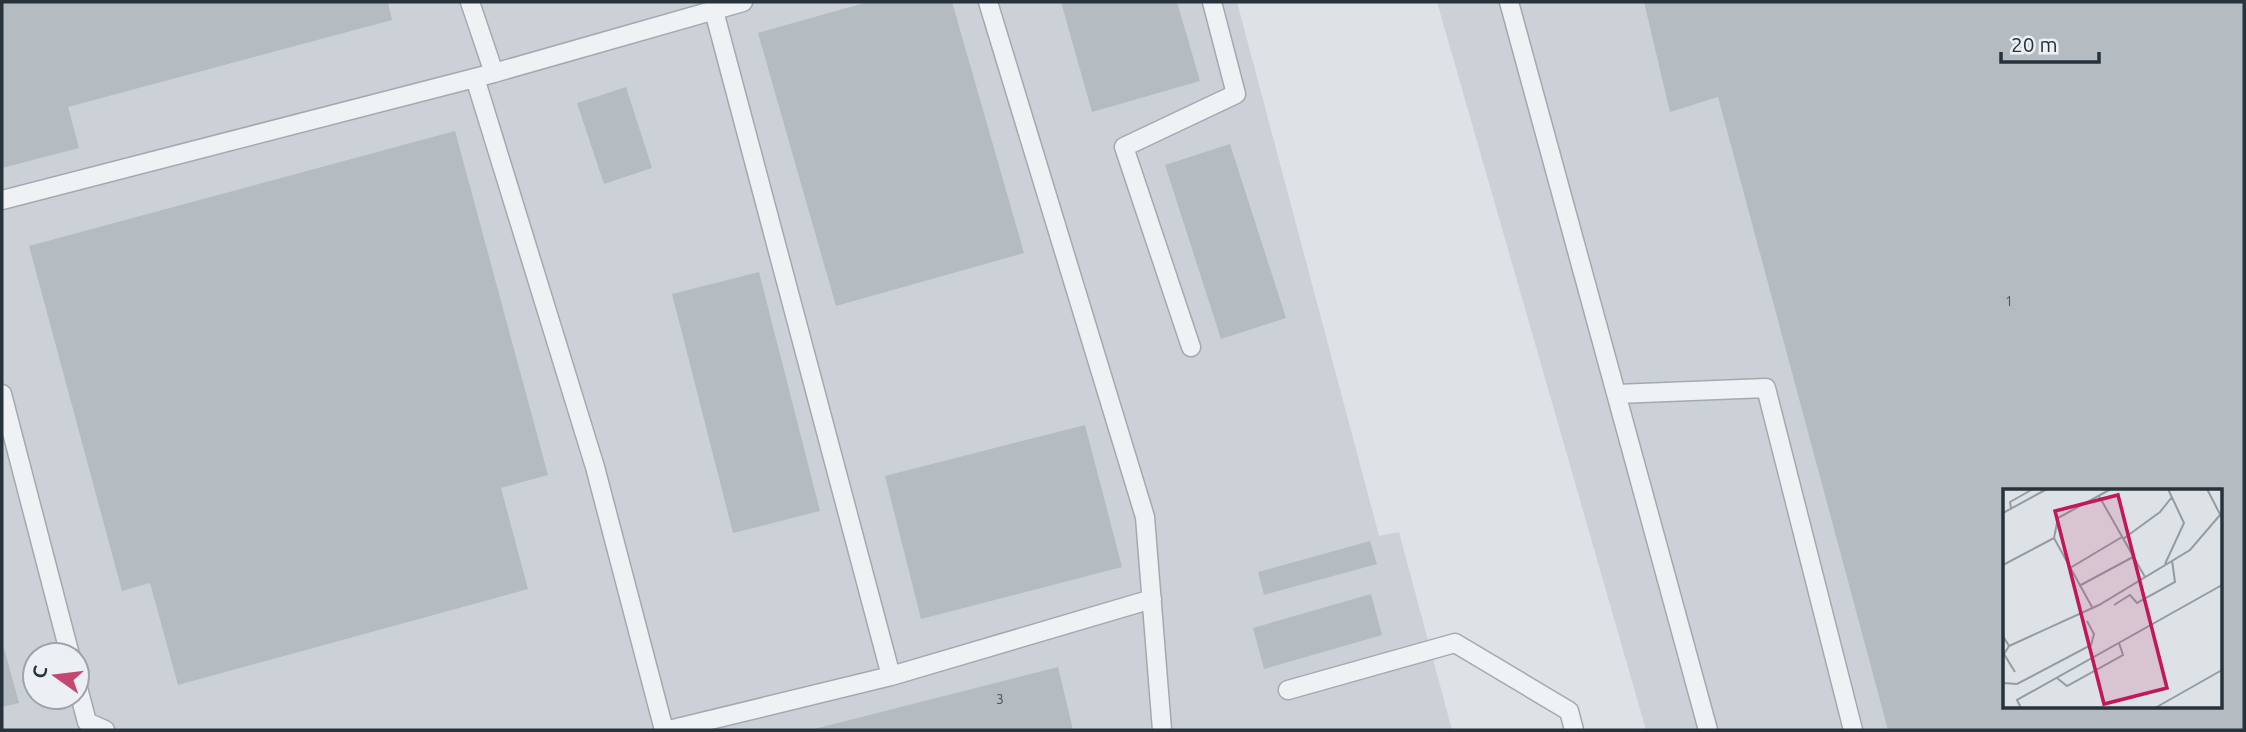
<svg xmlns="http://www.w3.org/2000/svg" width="2246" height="732" viewBox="0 0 2246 732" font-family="Ubuntu,sans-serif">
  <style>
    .built { fill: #cbd1d7; fill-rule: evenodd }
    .building { fill: #b4bcc2; fill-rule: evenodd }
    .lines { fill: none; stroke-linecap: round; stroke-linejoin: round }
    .lane-casing { stroke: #a3aaaf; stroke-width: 21 }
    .lane { stroke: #eff2f4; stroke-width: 18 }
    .labels { text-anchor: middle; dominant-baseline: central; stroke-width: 5; stroke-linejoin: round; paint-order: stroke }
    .number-label { font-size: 14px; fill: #4a545d }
    .inset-road { fill: none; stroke: #949ca2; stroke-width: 2 }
    .view { fill: #c2185b; fill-opacity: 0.15; stroke: #c2185b; stroke-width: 3.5 }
    .inset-edge { fill: none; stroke: #27323b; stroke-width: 3.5 }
  </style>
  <rect width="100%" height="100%" fill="#dde2e6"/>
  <path class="built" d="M2,2H1237L1379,536L1399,532L1452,730H2ZM35,655H77V697H35Z
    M1437,2H2244V730H1646ZM2004,490H2220V706H2004Z"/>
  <path class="building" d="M2,2H388L392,20L68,107L79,148L2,168Z
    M868,2H952L1024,253L836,306L758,33Z
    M1061,2H1177L1200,81L1092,112Z
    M1644,2H2244V730H1888L1718,97L1670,112ZM2004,490H2220V706H2004Z
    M626,87L652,168L604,184L577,103Z
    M455,131L548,475L501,488L528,589L178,685L150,583L122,591L29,246Z
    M1230,144L1286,318L1221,339L1165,165Z
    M759,272L820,511L733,533L672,294Z
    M1085,425L1122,567L921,619L885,476Z
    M1370,541L1377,564L1264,595L1258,572Z
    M1371,594L1382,635L1264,669L1253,628Z
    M2,641L19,703L2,707Z
    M1058,667L1073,730H814V729Z"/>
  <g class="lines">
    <g class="lane-casing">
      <path id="lane" d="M470,2L494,73
        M988,2L1145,517L1162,730
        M1509,2L1708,730
        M714,11L891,676
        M475,78L595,467L664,730
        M2,200L494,73L743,2
        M1191,347L1124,147L1236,94L1212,2
        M2,394L70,655
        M1617,394L1766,388L1853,730
        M77,684L87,722L105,730
        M1288,690L1455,643L1569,711L1574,730
        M669,730L891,676L1152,599"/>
    </g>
    <use href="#lane" class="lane"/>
  </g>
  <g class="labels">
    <g class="number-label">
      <text x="2009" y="301">1</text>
      <text x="1000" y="699">3</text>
    </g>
  </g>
  <g transform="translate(2003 489)">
    <rect width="219" height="219" fill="#dde2e6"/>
    <path class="inset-road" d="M204,0L219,29M96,7L142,88M8,19L7,13L30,0M0,24L44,0M120,50L157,23L169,8M162,75L181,34L165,0M0,76L51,49M67,79L119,48M76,97L130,68M111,116L127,106L134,114L172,93L169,71M89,118L51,49L55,29L108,0M0,147L6,157L1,165L12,183M6,157L96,116L187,61L217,26M54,189L64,197L120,166L116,154M0,194L14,195L88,156L91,145L84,132M18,219L14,211L219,96M152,219L219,181"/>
    <path class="view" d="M115,6L164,199L101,215L52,22Z"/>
    <rect width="219" height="219" class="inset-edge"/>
  </g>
  <rect width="2246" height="732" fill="none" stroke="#27323b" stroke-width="7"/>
  <g transform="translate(56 676) rotate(284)"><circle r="33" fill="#ecf0f4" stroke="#9da4aa" stroke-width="2"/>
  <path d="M0-5L12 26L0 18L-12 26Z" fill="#c5476f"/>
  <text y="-10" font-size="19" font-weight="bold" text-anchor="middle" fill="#27323b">С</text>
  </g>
  <path d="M2001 52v10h98v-10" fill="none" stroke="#27323b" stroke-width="3.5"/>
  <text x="2011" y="52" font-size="21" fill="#27323b" stroke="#ecf0f4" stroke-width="5" paint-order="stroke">20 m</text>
</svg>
